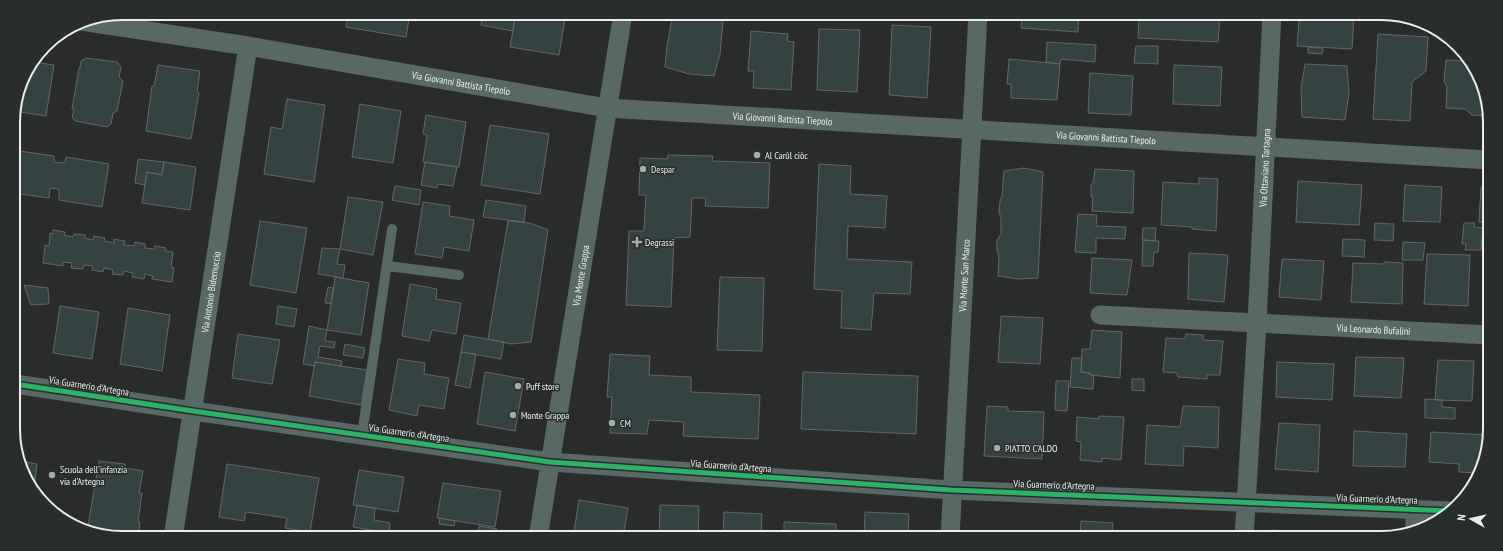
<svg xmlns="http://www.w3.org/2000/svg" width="1503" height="551" viewBox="0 0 1503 551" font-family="'PT Sans Narrow',sans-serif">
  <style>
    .building { fill: #344341; stroke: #646665 }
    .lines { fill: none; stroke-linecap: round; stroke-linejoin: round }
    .lane { stroke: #576865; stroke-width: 10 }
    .street { stroke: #576865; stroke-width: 19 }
    .cycleway-casing { stroke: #292d2c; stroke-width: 8 }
    .cycleway { stroke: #2db169; stroke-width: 5 }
    .poi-dot { fill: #a7aaaa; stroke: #292d2c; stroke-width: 1.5 }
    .labels { text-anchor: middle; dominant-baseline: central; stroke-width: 3; stroke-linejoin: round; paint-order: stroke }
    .street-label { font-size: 10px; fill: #ebeeee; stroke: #292d2c }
    .poi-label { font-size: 10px; fill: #ebeeee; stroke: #292d2c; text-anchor: start }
    .rim { fill: none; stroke: #ebeeee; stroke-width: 2 }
  </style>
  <rect width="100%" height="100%" fill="#2a2c2b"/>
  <path class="building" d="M348,13H410L406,37L346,27Z
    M483,13H516L513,31L481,25Z
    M516,13H566L559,55L510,47Z
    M673,13L698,15L723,21L720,54L714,76L689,74L665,67L667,46Z
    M1022,13H1079L1078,32L1021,28Z
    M1139,13H1220L1218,42L1138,38Z
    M1304,13H1354L1352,49L1297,46L1299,21H1303Z
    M892,25L931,27L927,98L889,95Z
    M819,29L860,30L857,92L817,90Z
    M751,31L788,34L787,41L794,42L791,90L753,88L754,71H748Z
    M1378,34L1428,37L1426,71L1412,82L1410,121L1373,119Z
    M1047,42L1096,45L1095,62L1061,59L1060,64L1046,62Z
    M1136,46H1158V64L1134,63Z
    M1308,47L1323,48L1322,54L1308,53Z
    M86,58L117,62L121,67L119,77L123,81L117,111L113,113L111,124L107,127L75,121L72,117L74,109H72L79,68H80L81,61Z
    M1009,59L1060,64L1057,100L1011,98V84H1007Z
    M1446,60L1468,61L1489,108V116L1472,115L1465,109L1446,108L1447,87L1444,81Z
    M33,62L54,65L46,116L14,111L24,74Z
    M1305,64L1347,66L1349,94L1345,120L1302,117L1301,88Z
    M158,65L200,71L197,92L199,93L191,139L146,131L152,86H154Z
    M1174,65L1222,67L1220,106L1173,104Z
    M1090,73L1133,76L1131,115L1088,113Z
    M287,99L325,105L314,182L264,174L271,127L282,129Z
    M360,104L401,111L393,163L352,157Z
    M426,115L466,122L459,167L423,162L427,135L423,134Z
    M490,125L549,134L540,194L481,185Z
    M13,150L54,156V162L65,163L66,157L109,164L102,207L59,200V189L50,188L49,198L14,193Z
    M668,155L713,156L712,161L770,163L768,208L705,206L706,198H692L690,237L674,238L671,307L626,305L629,231H644L646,195H639L640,158L667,159Z
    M138,159L164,162L162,175L147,172L145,185L135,183Z
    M164,162L196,167L190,210L142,203L147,172L162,175Z
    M425,162L457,167L453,186L438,184L437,188L421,185Z
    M819,164L851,166L850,194L887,196L885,228L848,226L847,259L912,262L910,294L874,293L871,330L841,328L842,291L814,289Z
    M1024,168L1043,172L1038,278L1018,279L998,276L999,256L997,250V240L1001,234V219L999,211L1000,201L1002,196L1004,171Z
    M1095,169L1134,171L1133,213L1092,211L1093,197H1091V184H1093Z
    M1199,178L1218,179L1216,231L1192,229V227L1161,225L1163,182L1199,184Z
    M1298,181L1362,185L1359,225L1296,222Z
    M1405,185L1442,187L1440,222L1403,221Z
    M395,186L421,190L419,205L392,200Z
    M1481,187L1489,188V223L1479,222Z
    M348,197L383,202L373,255L340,249Z
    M486,200L526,206L524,222L483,217Z
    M423,202L450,206L449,216L474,220L469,251L444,247L442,258L415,254Z
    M1078,214L1097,215L1096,226L1126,227L1125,239L1096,238V253L1075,252Z
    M260,221L307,228L296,293L250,285Z
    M508,221L530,223L548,230L531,342L511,344L488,339Z
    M1375,223L1394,224L1393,241L1374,240Z
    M1464,223H1475L1474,227L1483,228L1481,250H1465L1466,244H1462Z
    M1143,228H1156L1155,241L1142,240Z
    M53,230L65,232L64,235L73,237L74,234L85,235V238L93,240L94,236L105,238L104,241L114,243V239L125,241L124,245L134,246L135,242L145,244V248L154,249L155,246L166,248L165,251L173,252L171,267L174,268L172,282L152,279L153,276L145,274L144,279L132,277L133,273L124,271L123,275L112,274L113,270L104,268L103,272L92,270L93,266L84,265L83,269L71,268L72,263L63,262V266L43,263L45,245L49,246L50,233L53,234Z
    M1343,239L1365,240L1364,257L1342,256Z
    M1143,240L1159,241L1158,252H1154L1153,266H1142Z
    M1403,242L1425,243L1423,260H1402Z
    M322,248L340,249L337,264L345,265L343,278L318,274Z
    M1189,253L1228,255L1224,302L1188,299Z
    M1427,254L1470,255L1468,306L1424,304Z
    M1092,258L1132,260L1127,295L1090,293Z
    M1282,259L1324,261L1321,300L1279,297Z
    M1384,262L1403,263L1402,304L1351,302L1353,263L1384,264Z
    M335,277L369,283L361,335L327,330Z
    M720,277L764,278L762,351L717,350Z
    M410,284L437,289L436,299L461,303L456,334L432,330L429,341L402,336Z
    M24,285L48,288L49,304L31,305Z
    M328,287L334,288L331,304L325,303Z
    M60,306L99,312L92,359L53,353Z
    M278,306L297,309L294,327L276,324Z
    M128,308L170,315L162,371L120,364Z
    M1001,316L1043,318L1040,364L998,362Z
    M309,326L327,330L325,341L335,342L334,348L320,346L318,357L342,361L341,366L315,362L314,366L303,364Z
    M1092,330L1122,332L1120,378L1090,375V373L1081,372L1082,349H1090Z
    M238,334L280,340L272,384L232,378Z
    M1186,334L1203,335V340L1223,341L1220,375H1207V379L1178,377L1177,373L1163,372L1166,338L1185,339Z
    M464,335L504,342L501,359L461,352Z
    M345,344L365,348L363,358L343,355Z
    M461,352L476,354L470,388L455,385Z
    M610,354L650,356L649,375L691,377V392L760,395L758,439L683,436L684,422L649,420L647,434L610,433L612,397H607Z
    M1356,357L1404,358L1401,398L1354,396Z
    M1072,358H1082L1081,372L1090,373V375H1094L1093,389L1070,387Z
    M398,359L425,363L424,374L449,378L444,409L419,405L417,416L389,410Z
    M1438,360L1474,361L1472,401L1435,400Z
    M315,362L367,370L361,405L309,396Z
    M1277,362L1334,364L1332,400L1276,397Z
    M485,372L524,379L515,431L477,424Z
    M803,372L918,376L916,434L801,429Z
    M1132,379H1144V391L1132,390Z
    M1056,381H1069L1067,411L1055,410Z
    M1425,399L1442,400V407L1455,408V419L1425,418Z
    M987,406L1008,407V411L1044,412L1042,459L984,456Z
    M1183,406L1219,407L1218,448L1184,446L1183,466L1145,464L1147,425L1180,427Z
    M1099,416L1124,417L1121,460L1102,458V462L1080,460L1081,442L1076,441L1077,417L1099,419Z
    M1279,423L1320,425L1318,472L1275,469Z
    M1354,431L1407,434L1405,467L1353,466Z
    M1431,432L1489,435L1484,464L1478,473L1459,472V464L1429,462Z
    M21,461L37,464L34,489Z
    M99,461L125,464V468L143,471L139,493H142L138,522H140L138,538H122L87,532Z
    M227,464L319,478L310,532L285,528L287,518L246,512L244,521L219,517Z
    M359,470L404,477L398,512L353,505Z
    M443,483L501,491L495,527L437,518Z
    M579,500L628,508L623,538H573Z
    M357,505L375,508L374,520L390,523L389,533L353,527Z
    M660,505L699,506L698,538H659Z
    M724,512L762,514L761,538H723Z
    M865,512L909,514L908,538H864Z
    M440,518L455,521L454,526L439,524Z
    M1081,521L1113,523L1112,538H1080Z
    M784,522L836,524V538H784Z
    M479,526L497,529L495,538H477Z
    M1271,530L1310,532L1309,538H1272Z
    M1165,531L1207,533L1206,538H1165Z
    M1044,532L1064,533V538H1044Z"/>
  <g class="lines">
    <path class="lane" d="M387,266L459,275
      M362,435L392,229"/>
    <g class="street">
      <path id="s1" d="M81,21L248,46L607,108L1489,160"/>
      <path id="s2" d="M1100,315L1490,335"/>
      <path d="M15,384L193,411L550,462L951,490L1450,511"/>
      <path d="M1415,510V527"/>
      <path id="s3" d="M173,538L248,46"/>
      <path id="s4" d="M538,538L623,13"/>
      <path id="s5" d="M950,538L978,13"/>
      <path id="s6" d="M1244,538L1257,323L1272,13"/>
    </g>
    <g class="cycleway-casing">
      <path id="cycleway" d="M15,384L193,411L550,462L951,490L1450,511"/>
    </g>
    <use href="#cycleway" class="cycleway"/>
  </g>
  <g class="poi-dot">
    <circle cx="757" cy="155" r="4"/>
    <circle cx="643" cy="169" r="4"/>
    <path d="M635 236h4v4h4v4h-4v4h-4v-4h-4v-4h4z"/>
    <circle cx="518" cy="386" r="4"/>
    <circle cx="513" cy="415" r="4"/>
    <circle cx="612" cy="423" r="4"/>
    <circle cx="997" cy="448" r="4"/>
    <circle cx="52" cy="475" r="4"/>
  </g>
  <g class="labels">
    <g class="street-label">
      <text stroke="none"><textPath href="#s1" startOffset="385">Via Giovanni Battista Tiepolo</textPath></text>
      <text stroke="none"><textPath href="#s1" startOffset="709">Via Giovanni Battista Tiepolo</textPath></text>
      <text stroke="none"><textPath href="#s1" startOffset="1033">Via Giovanni Battista Tiepolo</textPath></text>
      <text stroke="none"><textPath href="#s6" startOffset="371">Via Ottaviano Tartagna</textPath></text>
      <text stroke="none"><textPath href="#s4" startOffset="266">Via Monte Grappa</textPath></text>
      <text stroke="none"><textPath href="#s5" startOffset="263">Via Monte San Marco</textPath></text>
      <text stroke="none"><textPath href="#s3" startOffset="249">Via Antonio Bidernuccio</textPath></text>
      <text stroke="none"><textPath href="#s2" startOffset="274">Via Leonardo Bufalini</textPath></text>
      <text transform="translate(89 386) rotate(9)">Via Guarnerio d'Artegna</text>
      <text transform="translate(409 433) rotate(8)">Via Guarnerio d'Artegna</text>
      <text transform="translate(731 466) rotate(4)">Via Guarnerio d'Artegna</text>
      <text transform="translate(1054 485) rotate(2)">Via Guarnerio d'Artegna</text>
      <text transform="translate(1377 499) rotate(2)">Via Guarnerio d'Artegna</text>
    </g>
    <g class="poi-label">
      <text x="765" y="155">Al Carûl ciòc</text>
      <text x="651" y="169">Despar</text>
      <text x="645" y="242">Degrassi</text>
      <text x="526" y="386">Puff store</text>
      <text x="521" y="415">Monte Grappa</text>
      <text x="620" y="423">CM</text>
      <text x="1005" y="448">PIATTO C'ALDO</text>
      <text x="60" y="469">Scuola dell'infanzia<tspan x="60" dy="12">via d'Artegna</tspan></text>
    </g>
  </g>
  <path d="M0 0H1503V551H0ZM122 20H1381A102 102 0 0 1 1483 122V429A102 102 0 0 1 1381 531H122A102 102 0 0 1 20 429V122A102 102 0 0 1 122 20Z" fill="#292d2c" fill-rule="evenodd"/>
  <path class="rim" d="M122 20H1381A102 102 0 0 1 1483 122V429A102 102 0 0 1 1381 531H122A102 102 0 0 1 20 429V122A102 102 0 0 1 122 20Z"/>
  <g transform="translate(1471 519) rotate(278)" stroke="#292d2c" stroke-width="3" paint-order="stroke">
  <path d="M0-3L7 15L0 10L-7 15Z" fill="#ebeeee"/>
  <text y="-6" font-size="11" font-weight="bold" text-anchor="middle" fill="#ebeeee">N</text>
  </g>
</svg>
